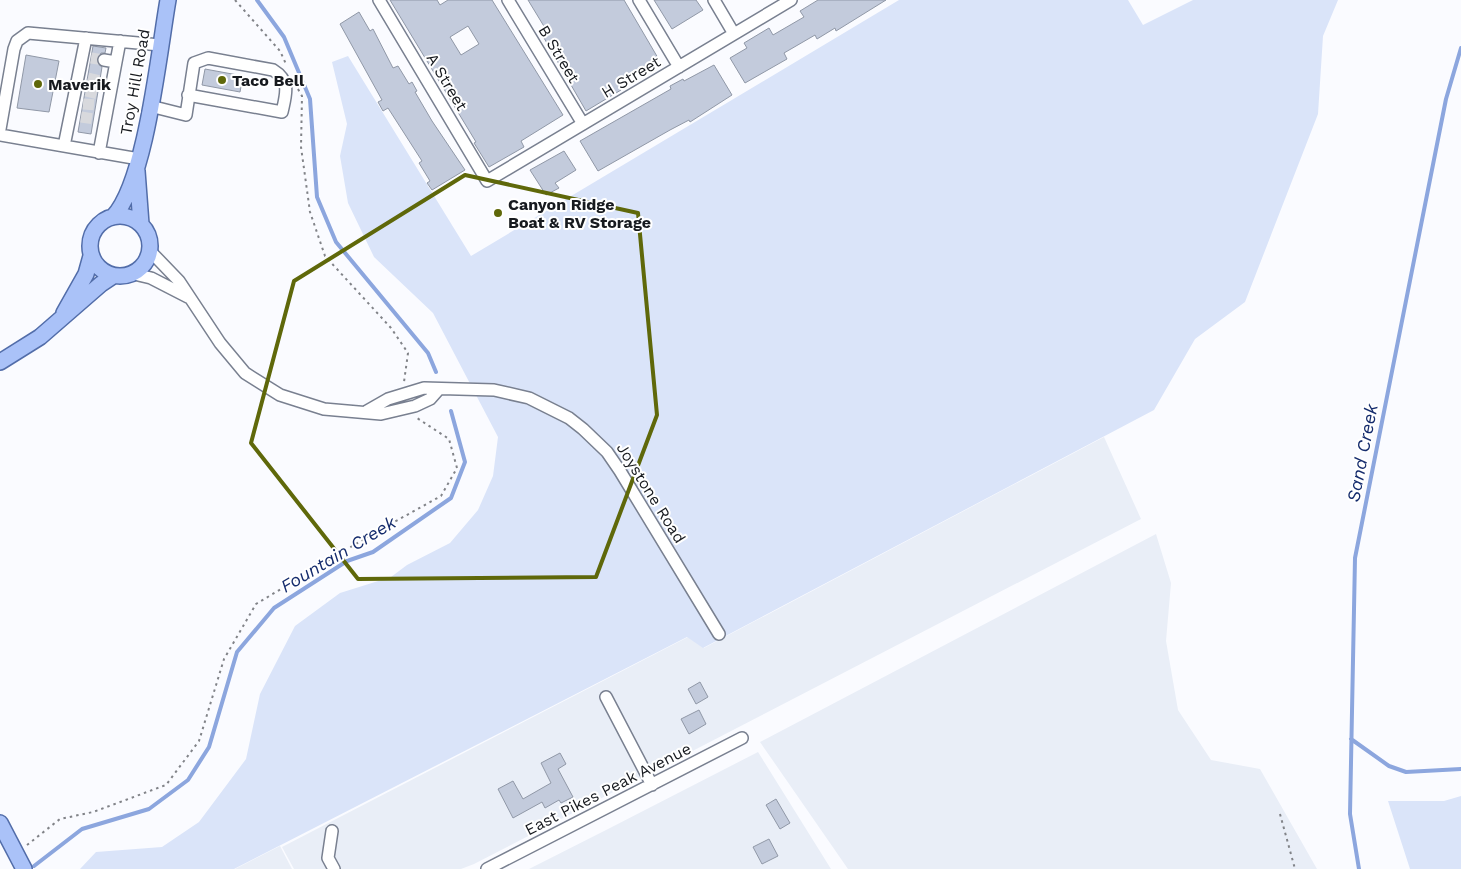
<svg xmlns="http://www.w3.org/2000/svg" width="1461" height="869" viewBox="0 0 1461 869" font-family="'Work Sans',sans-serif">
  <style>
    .built { fill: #e9eef7 }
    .green { fill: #dae4f9 }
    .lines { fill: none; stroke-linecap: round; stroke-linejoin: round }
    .stream { stroke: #8ca6de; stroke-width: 4 }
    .building { fill: #c3cbdc; stroke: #9098a7; fill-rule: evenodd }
    .minor-tunnel { stroke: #d8d9dd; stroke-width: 11; stroke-dasharray: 11 5.5; stroke-linecap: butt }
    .minor-casing { stroke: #798090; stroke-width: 14 }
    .major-casing { stroke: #526da9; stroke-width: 18 }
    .path { stroke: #818388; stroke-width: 2; stroke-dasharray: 2.5 4; stroke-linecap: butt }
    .minor { stroke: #fff; stroke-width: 11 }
    .major { stroke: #aac2f8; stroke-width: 15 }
    .marked { fill: none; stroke: #5f680a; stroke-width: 4; stroke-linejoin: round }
    .poi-dot { fill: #5f680a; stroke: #fff; stroke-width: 2 }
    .labels { text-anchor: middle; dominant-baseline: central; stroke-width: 4; stroke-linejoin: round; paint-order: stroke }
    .street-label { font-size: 16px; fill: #171a1f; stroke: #fff }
    .poi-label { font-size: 16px; font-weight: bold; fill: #171a1f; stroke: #fff; text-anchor: start }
    .water-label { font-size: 18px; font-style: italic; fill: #152c6d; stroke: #fff }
  </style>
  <rect width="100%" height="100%" fill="#fafbff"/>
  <path class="built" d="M1104,437L1141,519L474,864L461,869H294L282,847L688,637L704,648Z
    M1156,534L1171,583L1166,641L1178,710L1211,760L1260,769L1317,869H848L760,742Z
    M758,752L831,869H529L610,828Z
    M280,846L292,869H235Z"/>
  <path class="green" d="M899,0H1128L1143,25L1193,0H1338L1323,36L1318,114L1245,302L1195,339L1154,410L703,648L687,637L234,869H80L96,852L162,847L199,822L246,759L260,694L295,626L340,593L391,577L407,565L450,543L478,510L493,476L498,437L433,313L374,257L348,203L340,156L347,124L332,62L348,56L471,256Z
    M1461,796V869H1410L1388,801H1444Z"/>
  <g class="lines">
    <path class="stream" d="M257,0L284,37L310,99L317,197L336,242L428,353L436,372
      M1351,739L1389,766L1406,772L1461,769
      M34,866L82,829L149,809L188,780L209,747L237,652L274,608L347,561L373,552L451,498L465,462L451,411
      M1359,869L1350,814L1355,558L1446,99L1461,48"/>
  </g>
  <path class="building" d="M390,0H437L440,5L448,0H492L563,115L521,141L524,147L489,167L474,143L476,142ZM468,26L479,44L461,55L450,37Z
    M528,0H624L658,58L617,83L621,90L586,111L540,31L545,28Z
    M654,0H696L703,10L672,29Z
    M818,0H886L836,31L835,28L817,39L815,35L784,53L787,59L745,83L730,58L747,48L744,43L769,28L773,35L804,17L800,11Z
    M359,12L370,31L373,29L393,68L398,66L409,84L412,82L417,91L415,92L432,121L465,170L432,190L427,183L430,181L419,163L422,161L388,108L383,111L378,102L382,100L340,24Z
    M93,46L106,48L105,53H101L97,58V63L102,67L91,134L78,132Z
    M26,55L59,61L49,112L17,108Z
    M714,65L732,95L690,122L689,120L670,130L598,171L580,141L671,89L670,86L683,79L684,81Z
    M205,69L243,76L240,92L202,85Z
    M564,151L576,170L555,183L559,188L546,195L530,170Z
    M700,682L708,697L696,704L688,689Z
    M699,710L706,724L689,734L681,719Z
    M560,753L566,764L558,769L573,797L561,803L559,800L545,808L542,802L513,818L498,789L513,781L523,799L551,783L541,763Z
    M776,799L790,823L780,829L766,805Z
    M769,839L778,856L762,864L753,847Z"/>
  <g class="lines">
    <path class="minor-tunnel" d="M91,58L104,60
      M88,78L100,81
      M86,91L98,94
      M83,104L96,105
      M81,117L94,119"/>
    <g class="minor-casing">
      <path id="minor" d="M379,0L487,181L791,0
        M508,0L583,124
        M639,0L679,67
        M714,0L734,34
        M104,60L116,62L120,41
        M150,106L186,115L194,63L208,58L273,70C291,81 286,94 282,112L188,95
        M0,129L14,49L17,41L28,33L160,45
        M0,135L139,159
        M64,146L86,38
        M99,153L116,62
        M150,251L179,281L220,343L245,373L280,395L324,409L381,414L415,406L430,399L438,390
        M134,274L151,278L188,297
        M367,411L388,399L424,388L494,390L529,398L569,418L583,429L607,452L620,471L719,634
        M606,697L652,785
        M332,831L328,858L334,869
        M487,869L742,738"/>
    </g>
    <g class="major-casing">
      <path id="major" d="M137,171L141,224
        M90 246a30 30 0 1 1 60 0a30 30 0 1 1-60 0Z
        M113,217C146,182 159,51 168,0
        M64,313L86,274L91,256
        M0,362L40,337L101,284L113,276
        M0,823L24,869"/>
    </g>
    <path class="path" d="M235,0L280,51L286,64
      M298,89L302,96L301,147L310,212L325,256L391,328L408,353L404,382
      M1280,814L1295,869
      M27,845L60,819L93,812L166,785L199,741L224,659L256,604L369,536L441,496L457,468L449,439L417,418"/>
    <use href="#minor" class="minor"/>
    <use href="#major" class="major"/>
  </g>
  <path class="marked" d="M465,175L638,213L657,415L596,577L358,579L251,443L294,281Z"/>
  <g class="poi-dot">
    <circle cx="222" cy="80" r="5"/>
    <circle cx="38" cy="84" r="5"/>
    <circle cx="498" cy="213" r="5"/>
  </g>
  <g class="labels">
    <g class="street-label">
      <text transform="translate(559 54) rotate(59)">B Street</text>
      <text transform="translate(631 77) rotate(-31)">H Street</text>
      <text transform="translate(135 82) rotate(-80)">Troy Hill Road</text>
      <text transform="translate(447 82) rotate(59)">A Street</text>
      <text transform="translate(651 493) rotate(58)">Joystone Road</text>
      <text transform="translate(608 789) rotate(-27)">East Pikes Peak Avenue</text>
    </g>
    <g class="poi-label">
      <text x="232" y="80">Taco Bell</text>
      <text x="48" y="84">Maverik</text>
      <text x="508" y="204">Canyon Ridge<tspan x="508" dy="18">Boat &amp; RV Storage</tspan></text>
    </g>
    <g class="water-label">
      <text transform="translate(1362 453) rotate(-79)">Sand Creek</text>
      <text transform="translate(338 554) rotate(-31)">Fountain Creek</text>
    </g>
  </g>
</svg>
